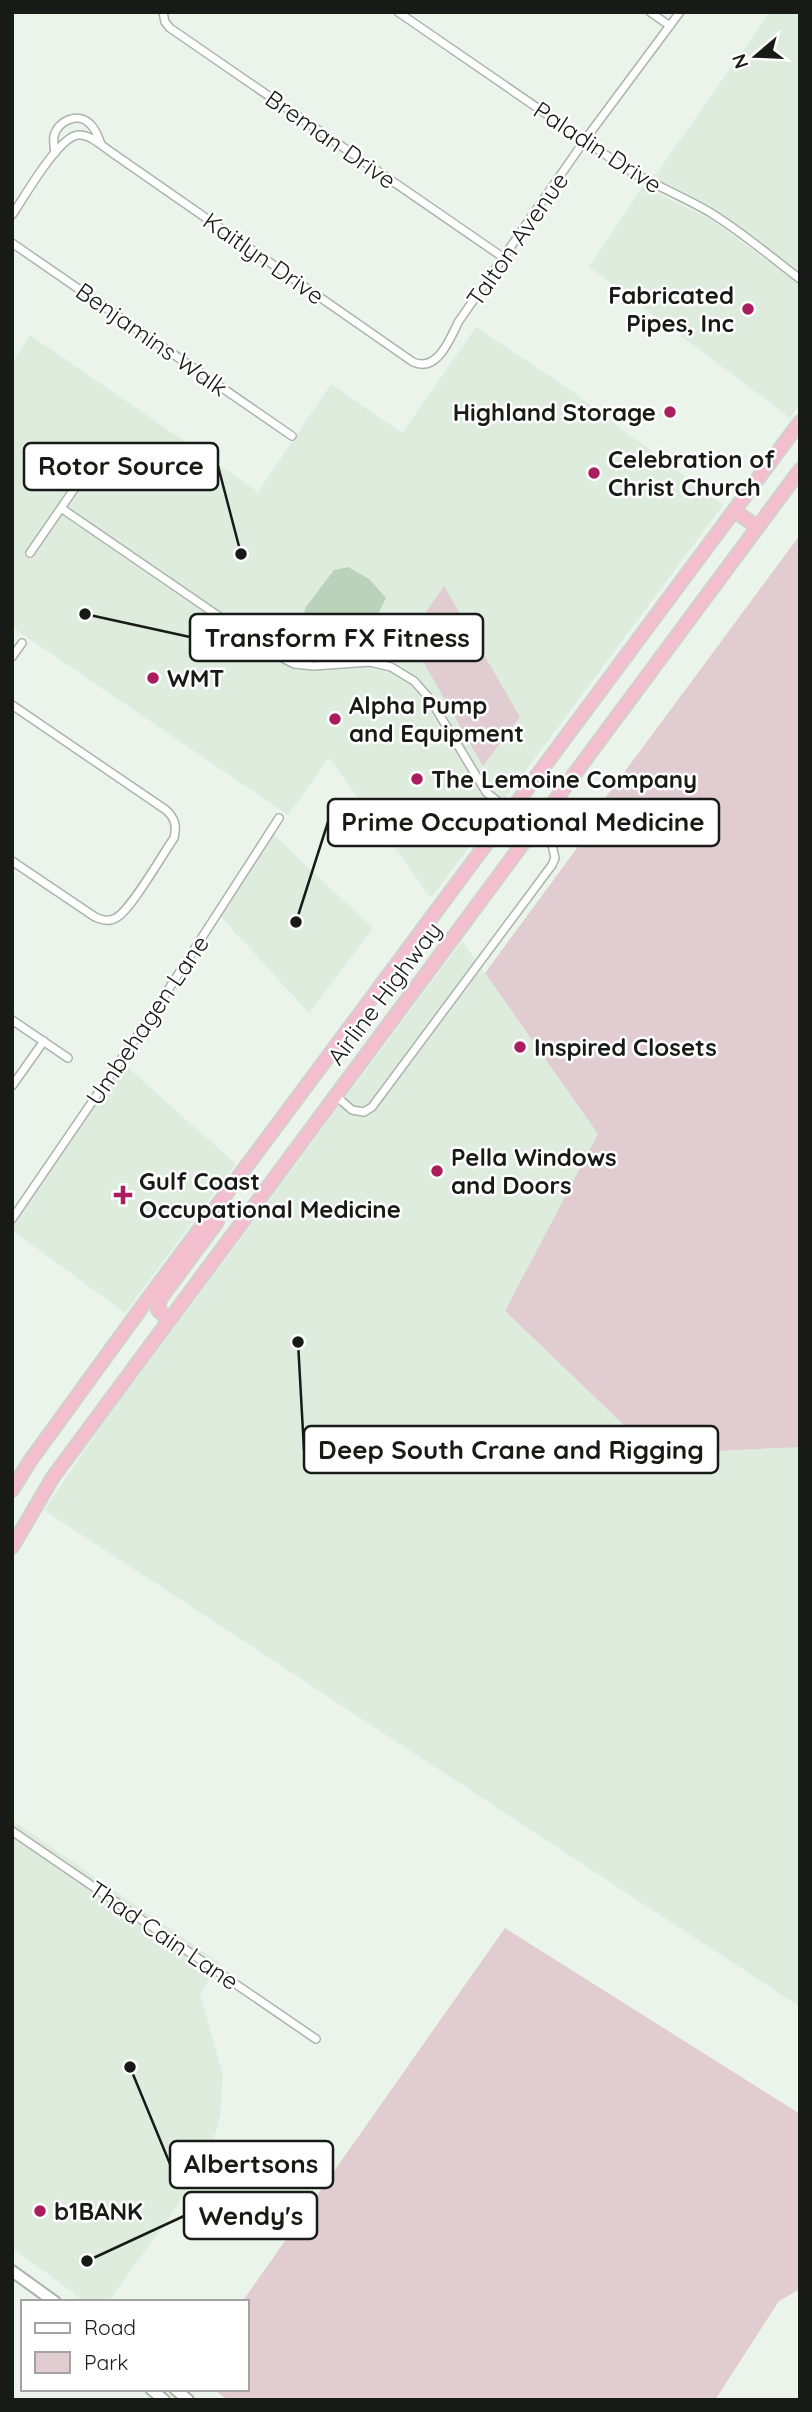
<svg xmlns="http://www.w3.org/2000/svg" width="812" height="2412" viewBox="0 0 812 2412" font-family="Quicksand,sans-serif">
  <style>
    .built { fill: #ddecdd }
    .green { fill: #e1ccd2 }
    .water { fill: #bad1ba }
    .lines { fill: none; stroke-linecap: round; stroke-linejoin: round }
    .street-casing { stroke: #abb4ab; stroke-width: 10 }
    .secondary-casing { stroke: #abb4ab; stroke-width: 14 }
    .highway-casing { stroke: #d1d1d1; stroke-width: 16 }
    .street { stroke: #fff; stroke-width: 7 }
    .secondary { stroke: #fff; stroke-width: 10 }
    .highway { stroke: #f3becd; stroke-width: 12 }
    .poi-dot { fill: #ab1e5e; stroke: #fff; stroke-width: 2.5 }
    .labels { text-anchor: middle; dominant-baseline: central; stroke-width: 5; stroke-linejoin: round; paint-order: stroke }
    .street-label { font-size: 24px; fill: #171a17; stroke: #fff }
    .poi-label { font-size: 24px; font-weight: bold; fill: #171a17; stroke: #fff; text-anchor: start }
    .leader { fill: none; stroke: #171a17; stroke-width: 2.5 }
    .callout-dot { fill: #171a17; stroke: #fff; stroke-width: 2.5 }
    .callout { fill: #fff; stroke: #171a17; stroke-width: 2.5 }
    .callout-label { font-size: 26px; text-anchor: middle; font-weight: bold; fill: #171a17 }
  </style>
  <rect width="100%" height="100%" fill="#ebf4eb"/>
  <path class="built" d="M770,12H800V272L723,215L651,178L659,170Z
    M643,186L712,220L800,285V404L790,418L589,267Z
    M476,327L569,389L723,505L431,898L329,758L288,815L12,627V363L30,335L258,492L331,384L402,433Z
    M274,835L373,928L309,1013L220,916Z
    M462,941L599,1134L505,1312L654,1454L800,1447V2007L44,1510L100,1428Z
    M123,1063L236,1164L125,1313L12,1230V1226Z
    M12,1820L221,1964L200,1993L223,2076L220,2116L214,2139L204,2162L169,2218L108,2302H86L12,2248Z"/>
  <path class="green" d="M800,535V1447L654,1454L505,1311L598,1134L485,973L605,810L600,805Z
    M444,586L520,717L483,766L409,637Z
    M505,1928L800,2114V2289L779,2301L715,2400H227L214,2389H247V2302H242Z"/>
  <path class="water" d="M348,567L369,579L386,598L375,620L359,640L342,641L298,635L306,607L334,570Z"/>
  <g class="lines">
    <g class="street-casing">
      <path id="street" d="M163,12L165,22L170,28L504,258
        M398,12L619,164C648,183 681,195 711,213C742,232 771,257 800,279
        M650,12L670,26
        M55,153C54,147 53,141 54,136C58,120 79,112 90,124C96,129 98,137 101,144
        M12,215C24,198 58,137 78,135C90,134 102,146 111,152L413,362C438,373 450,338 459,321L587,137L680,12
        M12,243L292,436
        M61,508L271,652L294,664L314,666L370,662L391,667L414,681L430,699L486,792L552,845L555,858L552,865L372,1107L364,1112L352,1110L335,1095
        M30,553L92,463
        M12,657L22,643
        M12,705L166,810C175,818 177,826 174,838C162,855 131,910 116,918C108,922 102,920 95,917L12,861
        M12,1020L68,1058
        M12,1086L44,1041
        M12,1219L159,1004L279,818
        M12,1831L316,2039"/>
    </g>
    <g class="secondary-casing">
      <path id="secondary" d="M12,2271L55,2302
        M151,2389L164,2400
        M175,2389L188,2400"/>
    </g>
    <g class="highway-casing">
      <path id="highway" d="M735,511L757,527
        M169,1320L158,1310L160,1299L217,1222
        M12,1490L30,1461L147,1300L800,422
        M12,1547L53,1477L800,470"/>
    </g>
    <use href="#street" class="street"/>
    <use href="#secondary" class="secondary"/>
    <use href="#highway" class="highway"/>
  </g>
  <g class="poi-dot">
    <circle cx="748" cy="309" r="7"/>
    <circle cx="670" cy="412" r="7"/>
    <circle cx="594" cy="473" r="7"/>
    <circle cx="153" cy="678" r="7"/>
    <circle cx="335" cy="719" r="7"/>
    <circle cx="417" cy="779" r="7"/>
    <circle cx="520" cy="1047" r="7"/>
    <circle cx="437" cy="1171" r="7"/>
    <path d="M119.5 1184.5h7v7h7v7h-7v7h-7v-7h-7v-7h7z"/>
    <circle cx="40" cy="2211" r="7"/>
  </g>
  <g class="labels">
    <g class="street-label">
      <text transform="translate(331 139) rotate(35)">Breman Drive</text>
      <text transform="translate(598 147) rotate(33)">Paladin Drive</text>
      <text transform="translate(517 239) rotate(-55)">Talton Avenue</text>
      <text transform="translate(264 258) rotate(35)">Kaitlyn Drive</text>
      <text transform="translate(152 339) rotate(35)">Benjamins Walk</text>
      <text transform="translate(384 993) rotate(-53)">Airline Highway</text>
      <text transform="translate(147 1020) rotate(-56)">Umbehagen Lane</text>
      <text transform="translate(164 1935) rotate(34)">Thad Cain Lane</text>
    </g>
    <g class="poi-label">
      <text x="734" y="295" text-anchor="end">Fabricated<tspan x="734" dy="28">Pipes, Inc</tspan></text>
      <text x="656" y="412" text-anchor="end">Highland Storage</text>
      <text x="608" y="459">Celebration of<tspan x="608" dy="28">Christ Church</tspan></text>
      <text x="167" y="678">WMT</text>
      <text x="349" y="705">Alpha Pump<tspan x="349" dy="28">and Equipment</tspan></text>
      <text x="431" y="779">The Lemoine Company</text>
      <text x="534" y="1047">Inspired Closets</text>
      <text x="451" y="1157">Pella Windows<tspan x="451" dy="28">and Doors</tspan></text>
      <text x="139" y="1181">Gulf Coast<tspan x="139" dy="28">Occupational Medicine</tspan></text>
      <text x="54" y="2211">b1BANK</text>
    </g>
  </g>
  <path class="leader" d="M241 554L218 466M85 614L190 637M296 922L328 822M298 1342L304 1450M130 2067L170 2164M87 2261L184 2216"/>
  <g class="callout-dot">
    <circle cx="241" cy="554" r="7"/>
    <circle cx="85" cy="614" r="7"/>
    <circle cx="296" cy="922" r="7"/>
    <circle cx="298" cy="1342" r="7"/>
    <circle cx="130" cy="2067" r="7"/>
    <circle cx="87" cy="2261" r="7"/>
  </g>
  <g class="callout">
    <rect x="24" y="443" width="194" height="47" rx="7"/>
    <rect x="190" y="614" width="293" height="47" rx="7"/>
    <rect x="328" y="799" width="391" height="47" rx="7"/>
    <rect x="304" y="1426" width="414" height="47" rx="7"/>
    <rect x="170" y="2141" width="163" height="47" rx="7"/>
    <rect x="184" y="2192" width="133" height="47" rx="7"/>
  </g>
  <g class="callout-label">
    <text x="121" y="475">Rotor Source</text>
    <text x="337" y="647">Transform FX Fitness</text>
    <text x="523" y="831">Prime Occupational Medicine</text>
    <text x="511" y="1459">Deep South Crane and Rigging</text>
    <text x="251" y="2173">Albertsons</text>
    <text x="251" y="2225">Wendy's</text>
  </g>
  <rect width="812" height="2412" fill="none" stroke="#171a17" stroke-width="28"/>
  <rect x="21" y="2300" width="228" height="91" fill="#ffffff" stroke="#a2a3a2" stroke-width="2"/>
  <rect x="35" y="2323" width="35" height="10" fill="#ffffff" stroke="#a2a3a2" stroke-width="2"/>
  <text x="84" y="2335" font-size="21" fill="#171a17">Road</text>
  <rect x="35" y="2352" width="35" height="21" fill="#e1ccd2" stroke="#a2a3a2" stroke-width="2"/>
  <text x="84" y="2370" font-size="21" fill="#171a17">Park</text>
  <g transform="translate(756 56) rotate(251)" stroke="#ffffff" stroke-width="5" paint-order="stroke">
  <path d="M0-5L12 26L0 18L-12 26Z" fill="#171a17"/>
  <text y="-10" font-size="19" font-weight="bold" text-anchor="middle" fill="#171a17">N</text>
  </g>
</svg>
